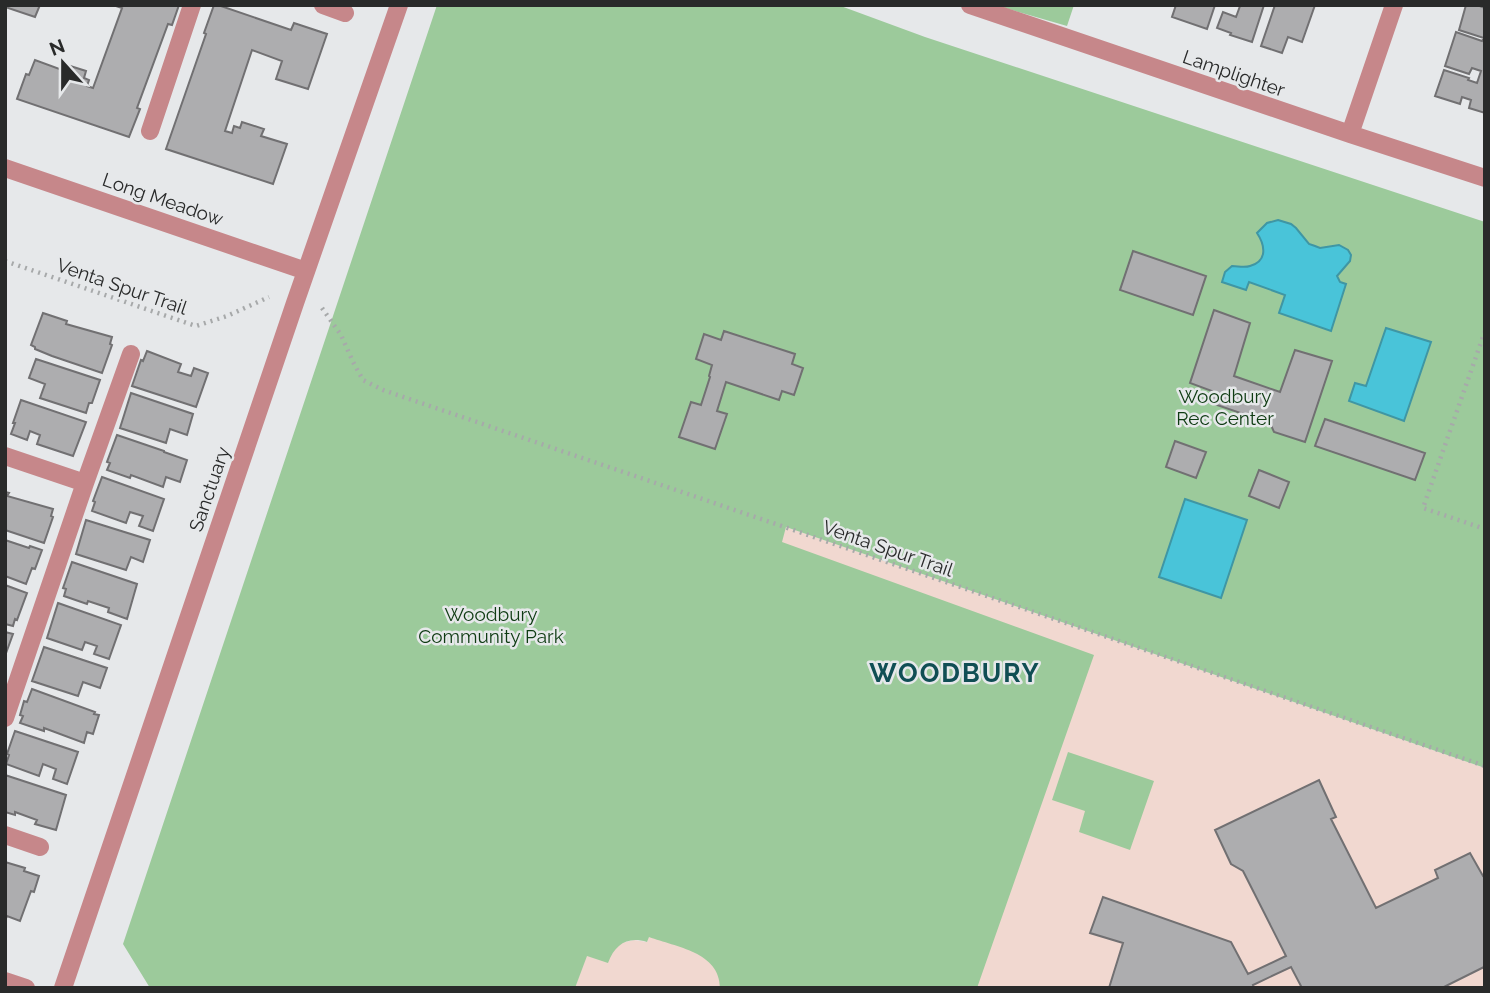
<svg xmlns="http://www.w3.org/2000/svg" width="1490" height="993" viewBox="0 0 1490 993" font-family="Raleway,sans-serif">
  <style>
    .education { fill: #f1d8d0 }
    .green { fill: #9cca9b }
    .water { fill: #49c4d9; stroke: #3f96a4; stroke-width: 2 }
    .building { fill: #adadaf; stroke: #717072; stroke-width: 2 }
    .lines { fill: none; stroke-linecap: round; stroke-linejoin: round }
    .path { stroke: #a7a9aa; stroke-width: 4.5; stroke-dasharray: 2 5; stroke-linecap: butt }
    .minor { stroke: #c6878a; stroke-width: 18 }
    .labels { text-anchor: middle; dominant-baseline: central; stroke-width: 5; stroke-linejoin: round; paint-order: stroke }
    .street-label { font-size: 19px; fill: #292a2a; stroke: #e6e8ea }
    .park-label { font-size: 19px; fill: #0e3b12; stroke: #e6e8ea }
    .district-label { font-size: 26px; font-weight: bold; letter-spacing: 2px; fill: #104e54; stroke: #e6e8ea }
  </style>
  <rect width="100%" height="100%" fill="#e6e8ea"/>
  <path class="education" d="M786,527L1485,768V988H575L586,955L612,952L621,943L634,940L647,942Z"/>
  <path class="green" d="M437,5H838L925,37L1485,222V768L786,527L782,542L1094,655L977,988H720C720,952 676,947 649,937L647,942C628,936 615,944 608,963L587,956L575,988H150L123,944Z
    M995,5H1074L1067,26Z
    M1068,752L1154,781L1130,850L1079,832L1085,811L1052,800Z"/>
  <path class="water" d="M1278,220L1291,224L1296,228L1309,244L1315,246L1320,248L1339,245L1348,250L1351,255L1350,261L1337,276L1340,282L1346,284L1331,331L1279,313L1285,295L1249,282L1246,290L1222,282L1225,272L1232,266C1238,266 1244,268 1250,266C1268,261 1265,245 1257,233L1267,223Z
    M1386,328L1431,342L1404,421L1349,401L1355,383L1366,386Z
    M1185,499L1247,520L1221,598L1159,577Z"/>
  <path class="building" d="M6,5H40L35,17L5,7Z
    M113,5H179L172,25L168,24L137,108L140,109L129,137L17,99L26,74L29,75L35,60L62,70L64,64L86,71L84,78L89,80L87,86L93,88L122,8Z
    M214,5H218L291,30L294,23L327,34L308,89L276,79L282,61L252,50L225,131L232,133L234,126L240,128L242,122L264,129L261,136L287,144L273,184L166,149L206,34L204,33Z
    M1176,5H1215L1207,29L1172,17Z
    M1239,5H1264L1252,42L1230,35L1231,33L1217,28L1223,12L1236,17L1240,6Z
    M1275,5H1315L1302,42L1288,37L1282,53L1261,46Z
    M1466,5H1477L1485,8V113L1469,108L1471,100L1462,97L1460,104L1435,96L1444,70L1469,78L1468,80L1477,83L1481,71L1472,68L1469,74L1445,66L1456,32L1482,41L1484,38L1459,30Z
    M1133,251L1206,276L1193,315L1120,290Z
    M1214,310L1250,323L1234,376L1280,392L1295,350L1332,361L1305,442L1274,432L1270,423L1208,402L1212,391L1190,383Z
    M43,313L67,321L66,324L112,337L110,344L112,345L102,373L52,356L35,349V347L31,345Z
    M724,331L795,354L792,364L803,368L794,395L782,391L779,400L726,382L717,411L727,414L715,449L679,437L691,402L701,405L710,377L709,376L712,365L696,359L704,334L721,340Z
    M147,351L181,364L178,372L191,376L194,368L208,373L196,407L132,386L141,360L143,361Z
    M36,359L100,380L92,403H89L86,413L40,398L45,384L29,378Z
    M131,393L193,414L187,435L170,429L166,443L120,428Z
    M21,400L86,422L73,456L37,444L40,435L30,431L27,440L11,434L15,423H13Z
    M1325,419L1425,453L1415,480L1315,446Z
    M117,435L164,451V452L187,460L180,482L166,477L163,487L131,475L130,478L107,470L110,463L107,462Z
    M1175,441L1206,452L1196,478L1166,467Z
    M1259,470L1289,482L1279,508L1249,496Z
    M102,477L164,499L153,531L139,526L143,516L130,512L126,523L92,511L95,502L93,501Z
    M5,492L9,493L7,496L53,509L51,516L53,517L44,543L5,530Z
    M86,520L150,540L143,562L131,557L126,570L76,554Z
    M5,540L29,548L30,546L42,550L35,569L32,568L26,584L5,576Z
    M72,562L137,584L127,619L108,612L109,608L88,601L87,604L64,596L66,589L63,588Z
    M5,585L27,593L17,620L15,619L13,626L5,624Z
    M58,603L121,625L109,659L94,654L97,646L85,642L82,650L47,638Z
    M5,632L13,634L5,656Z
    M44,647L107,668L100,688L83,682L78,696L32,681Z
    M32,689L95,712L94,714L99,715L93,734L87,732L84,743L44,728V731L20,723L23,716L20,715L24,701L27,702Z
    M15,731L78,752L67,784L53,779L56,769L43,764L39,776L6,764L9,755L7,754Z
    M5,775L66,795L56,830L35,824L37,820L15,812V815L5,812Z
    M1319,780L1336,817L1331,819L1376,908L1438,878L1435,870L1470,853L1483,876L1485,875V970L1484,967L1442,988H1302L1291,967L1253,985L1254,987L1251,988H1109L1123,943L1090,933L1103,897L1231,942L1248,974L1286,956L1243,871L1231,864L1215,830Z
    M5,862L25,868L24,871L39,876L34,892L31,891L20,921L7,916L5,921Z"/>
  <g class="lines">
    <path class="path" d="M5,261L196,326L227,316L269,297
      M322,308L341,335L353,362L363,380L383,390L1485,766
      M1485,331L1423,508L1485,529"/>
    <path class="minor" d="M323,5L345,13
      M970,5L1350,134L1485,178
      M150,131L192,5
      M1350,134L1394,5
      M5,168L306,271
      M5,456L85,483
      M5,718L85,483L131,354
      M5,835L40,847
      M5,981L26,988
      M63,988L295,303L399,5"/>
  </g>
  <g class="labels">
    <g class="street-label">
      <text transform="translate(1234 73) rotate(19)">Lamplighter</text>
      <text transform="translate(163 199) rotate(19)">Long Meadow</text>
      <text transform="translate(122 286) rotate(19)">Venta Spur Trail</text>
      <text transform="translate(209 489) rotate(-71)">Sanctuary</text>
      <text transform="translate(888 548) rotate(19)">Venta Spur Trail</text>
    </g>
    <g class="park-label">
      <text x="1225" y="396">Woodbury<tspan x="1225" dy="22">Rec Center</tspan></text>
      <text x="491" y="614">Woodbury<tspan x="491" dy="22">Community Park</tspan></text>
    </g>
    <g class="district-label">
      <text x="955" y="673">WOODBURY</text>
    </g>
  </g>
  <rect width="1490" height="993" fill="none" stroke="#292a2a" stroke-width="14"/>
  <g transform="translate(63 63) rotate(339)" stroke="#e6e8ea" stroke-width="5" paint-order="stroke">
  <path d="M0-5L12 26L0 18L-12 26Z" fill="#292a2a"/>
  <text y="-10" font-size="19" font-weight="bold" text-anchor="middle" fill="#292a2a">N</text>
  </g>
</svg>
